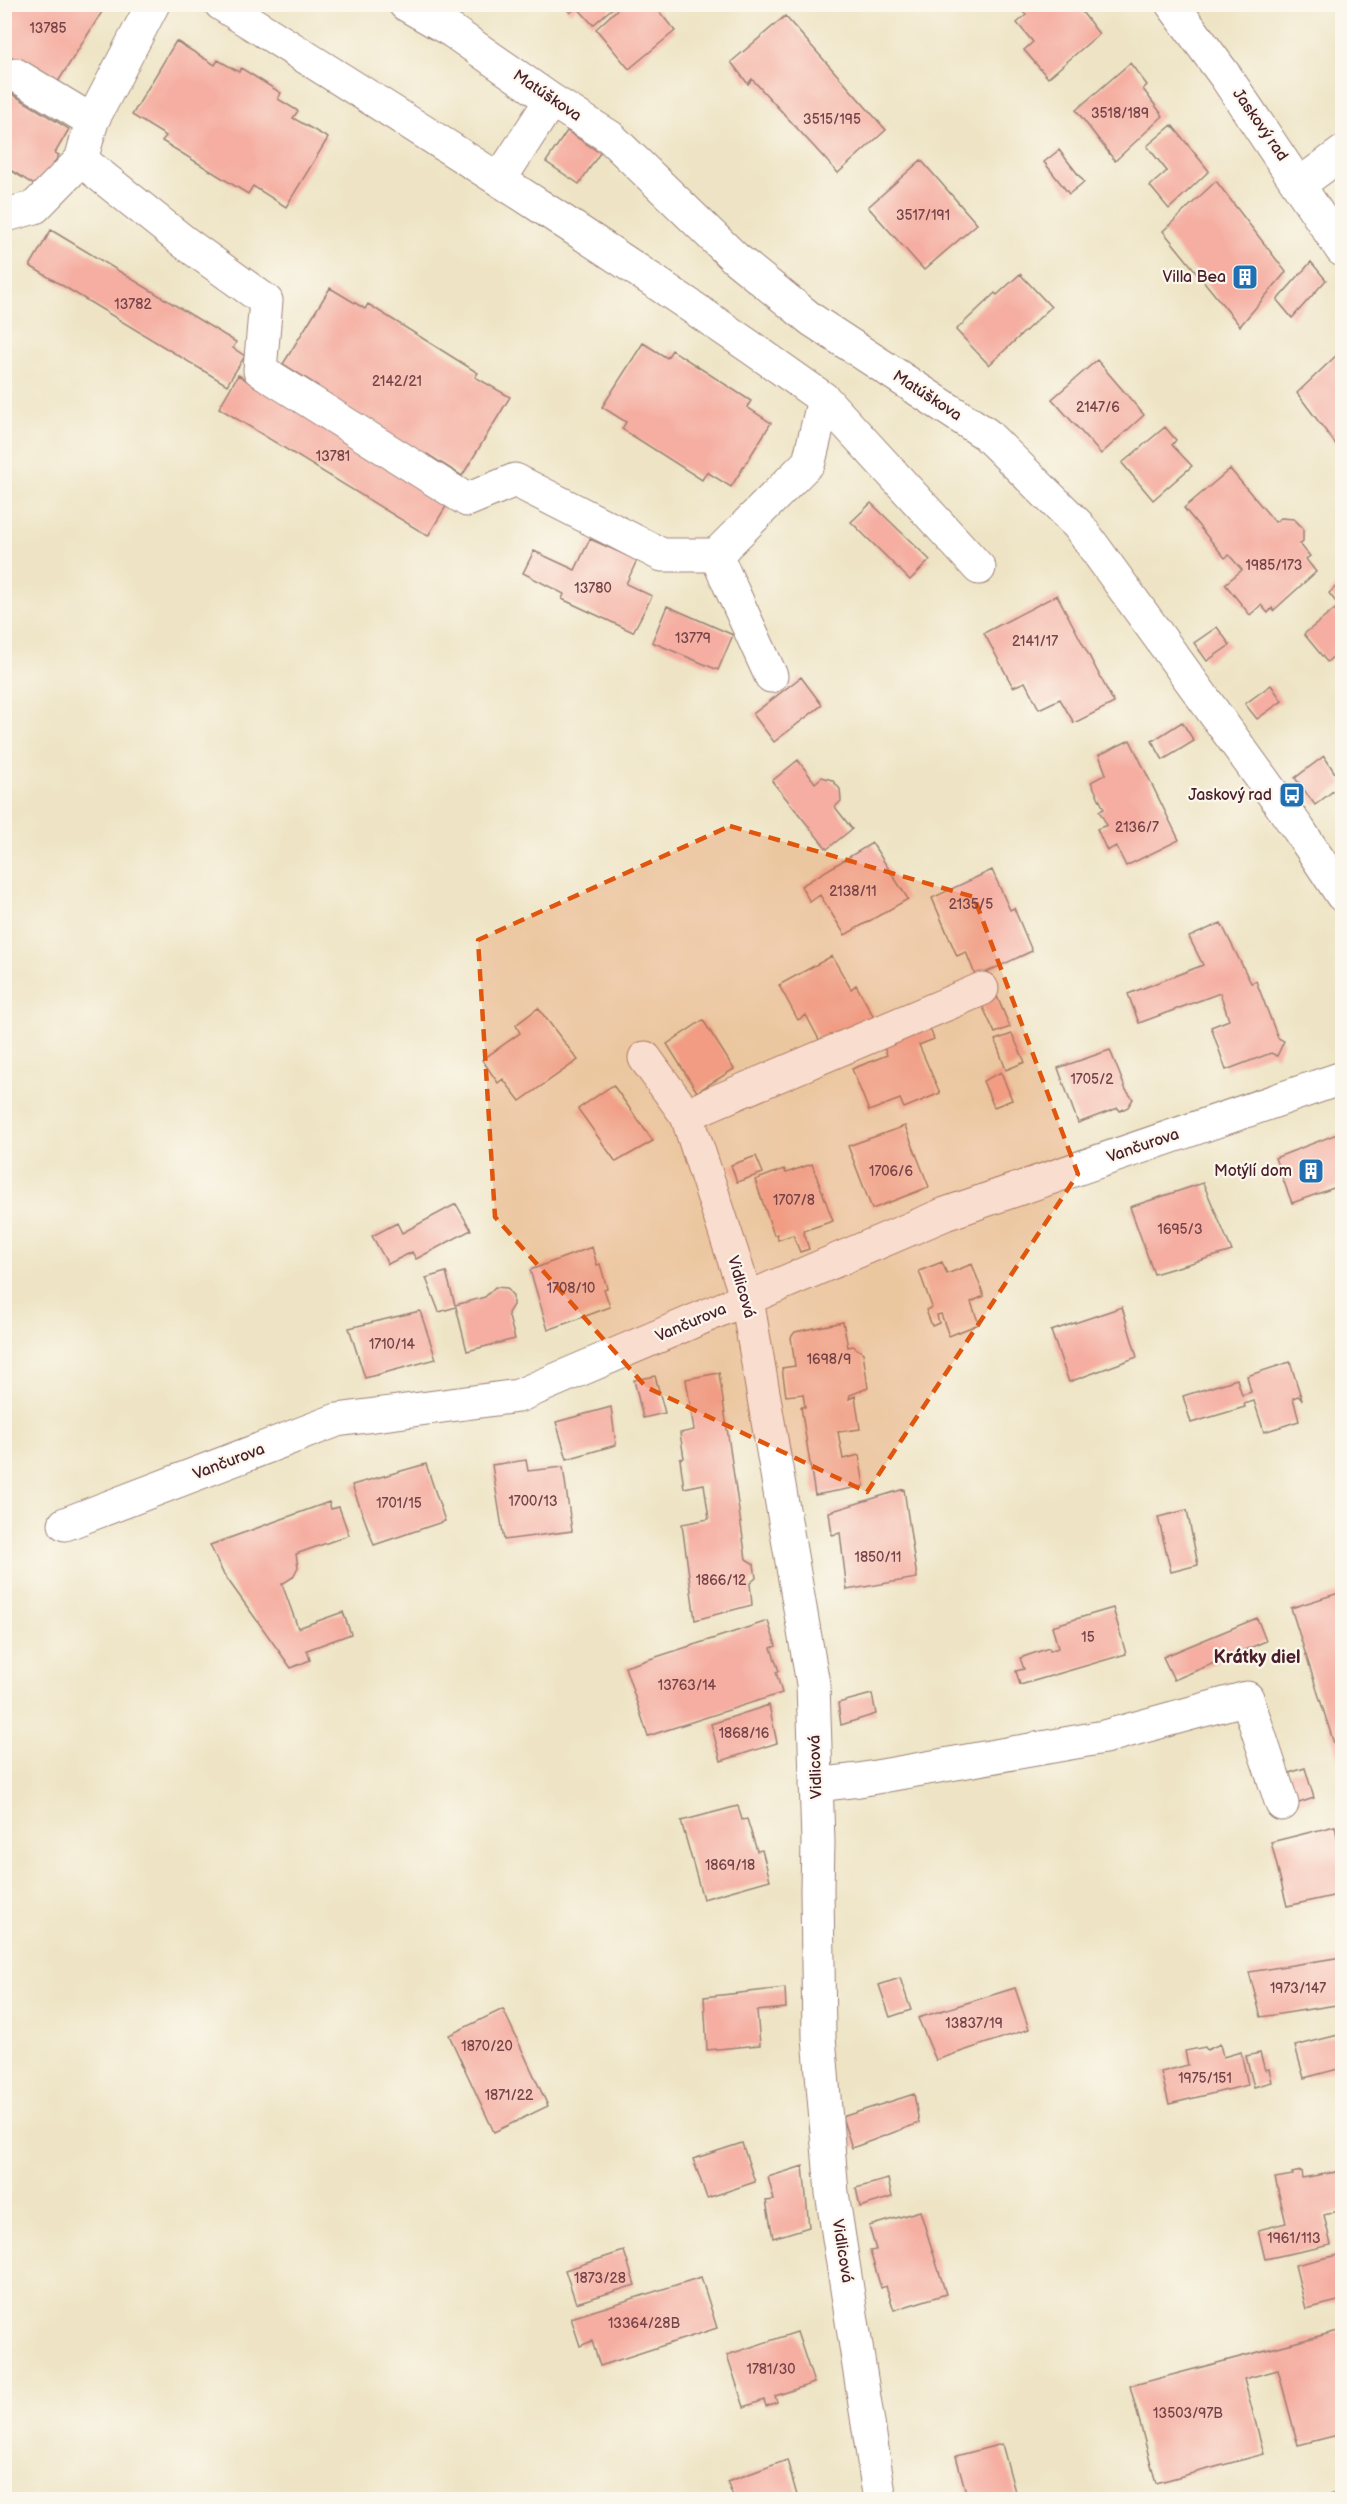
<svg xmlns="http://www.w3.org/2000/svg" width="1347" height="2504" viewBox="0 0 1347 2504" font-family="'Balsamiq Sans',sans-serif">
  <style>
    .building { fill: #f5aea1 }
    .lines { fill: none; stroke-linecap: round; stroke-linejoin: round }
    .minor-casing { stroke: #9c8278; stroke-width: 35 }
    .minor { stroke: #fff; stroke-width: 33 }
    .marked { fill: #e0560e; fill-opacity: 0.2; stroke: #e0560e; stroke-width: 4.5; stroke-dasharray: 12 8; stroke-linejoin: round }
    .labels { text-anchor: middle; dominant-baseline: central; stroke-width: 4.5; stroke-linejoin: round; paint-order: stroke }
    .number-label { font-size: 14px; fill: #754348 }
    .street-label { font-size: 16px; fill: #4a1f2b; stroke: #fbf7ec }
    .poi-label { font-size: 16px; fill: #4a1f2b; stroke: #fbf7ec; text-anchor: end }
    .neighbourhood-label { font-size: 18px; font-weight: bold; fill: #4a1f2b; stroke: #fbf7ec }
  </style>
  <rect width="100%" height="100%" fill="#fbf7ec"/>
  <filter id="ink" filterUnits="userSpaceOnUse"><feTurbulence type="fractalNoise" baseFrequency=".0167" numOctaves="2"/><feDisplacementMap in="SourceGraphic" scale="12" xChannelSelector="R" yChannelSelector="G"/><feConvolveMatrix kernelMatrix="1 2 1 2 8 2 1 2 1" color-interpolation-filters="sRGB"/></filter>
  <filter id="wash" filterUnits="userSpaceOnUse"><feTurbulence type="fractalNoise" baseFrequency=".008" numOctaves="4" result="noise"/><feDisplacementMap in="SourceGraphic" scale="24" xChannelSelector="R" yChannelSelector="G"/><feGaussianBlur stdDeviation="1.35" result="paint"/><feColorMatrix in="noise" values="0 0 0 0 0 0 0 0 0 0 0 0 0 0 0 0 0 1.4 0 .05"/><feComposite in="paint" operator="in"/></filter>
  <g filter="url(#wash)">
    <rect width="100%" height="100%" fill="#eee4c5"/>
    <g id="blocks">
      <path class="building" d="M4,4H107L56,85L4,52Z
        M563,4H617L593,25L577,7L570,13Z
        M623,4H653L675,31L629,69L596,29Z
        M1016,4H1076L1099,34L1048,78L1024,50L1033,42L1017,23L1026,15Z
        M785,16L886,130L838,173L752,79L748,84L731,62Z
        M176,41L215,65L218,60L239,72L241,68L281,93L278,99L298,111L293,118L328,138L286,207L253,186L248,194L162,141L166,136L132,115Z
        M1130,63L1147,85L1143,89L1163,116L1115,161L1076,110Z
        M4,89L69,129L55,153L59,155L39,188L4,166Z
        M1172,125L1209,171L1169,209L1150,186L1167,171L1147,146Z
        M567,131L600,153L579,184L546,162Z
        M1059,150L1084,182L1069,194L1044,162Z
        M921,160L977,224L924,270L868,207Z
        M1216,181L1286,272L1240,326L1163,231Z
        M51,230L236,342L233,348L245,356L227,385L30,266Z
        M1311,262L1326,280L1292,318L1277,300Z
        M1020,274L1051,307L989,365L956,330L995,293L997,295Z
        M330,288L365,309L368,304L478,373L475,377L510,397L462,476L427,454L424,458L315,390L318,386L283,364Z
        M643,343L667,358L672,350L751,401L747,407L771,423L731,487L707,472L702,480L622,429L626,422L602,407Z
        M1342,350V442L1337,446L1297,393Z
        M1097,360L1144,415L1101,454L1052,399Z
        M238,375L448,503L428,536L219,408Z
        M1165,427L1176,440L1172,445L1192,466L1153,500L1122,463Z
        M1230,469L1275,522L1281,518L1294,519L1303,528V541L1300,544L1310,556L1306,559L1316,572L1273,611L1272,608L1268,613L1261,605L1250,615L1225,584L1242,570L1229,555L1225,558L1184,508Z
        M871,503L930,560L910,580L851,522Z
        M590,539L637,560L626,584L652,596L633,632L562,599L564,594L523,573L534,551L575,570Z
        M1342,581V649L1327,662L1304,634L1339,606L1329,593Z
        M1057,595L1114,703L1074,723L1060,699L1039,709L1025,682L1013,687L984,633Z
        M667,606L733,635L718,670L652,642Z
        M1217,627L1230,645L1207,661L1194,643Z
        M801,677L822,705L774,742L753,714Z
        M1271,685L1282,701L1257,719L1245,704Z
        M1182,722L1194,741L1163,760L1152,741Z
        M1130,740L1179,840L1126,866L1116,846L1107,851L1097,829L1107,825L1099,811L1104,809L1091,782L1106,774L1099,755Z
        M1324,756L1342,784L1315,805L1295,778Z
        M798,760L815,783L822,777L832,780L840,789L841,801L835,807L852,829L827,849L772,781Z
        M872,843L908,899L845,935L820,895L810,902L801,886Z
        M992,870L1010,910L1014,908L1032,951L976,977L966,952L957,956L932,898Z
        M1221,923L1251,983L1256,981L1278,1038L1284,1041L1277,1056L1271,1053L1226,1070L1211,1027L1229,1020L1220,993L1139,1023L1128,994L1203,965L1189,937Z
        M832,956L851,989L856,985L876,1021L824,1049L806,1015L798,1020L779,985Z
        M996,994L1010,1027L995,1033L980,1001Z
        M538,1008L578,1060L520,1101L503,1079L498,1083L482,1060L520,1033L516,1025Z
        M703,1020L734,1069L697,1092L667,1044Z
        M928,1024L934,1039L919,1045L940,1093L904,1108L900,1099L869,1111L852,1069L887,1055L882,1043Z
        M1012,1034L1025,1062L1006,1070L995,1040Z
        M1110,1050L1126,1090L1133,1099L1128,1107L1120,1111L1118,1108L1078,1123L1058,1068Z
        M1001,1072L1012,1100L994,1107L983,1081Z
        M613,1085L653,1141L616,1162L578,1109Z
        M905,1126L929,1187L872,1209L848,1146Z
        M1342,1132V1185L1292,1203L1275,1158Z
        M756,1156L763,1173L737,1182L731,1165Z
        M812,1164L833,1221L803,1231L809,1249L800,1252L793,1235L778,1240L777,1234L774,1235L755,1180L784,1169L786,1173Z
        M1203,1183L1232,1251L1154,1274L1130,1207Z
        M456,1204L471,1230L416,1259L412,1252L388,1264L372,1236L397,1223L402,1233Z
        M592,1247L597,1265L600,1264L607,1288L604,1289L610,1307L548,1330L530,1270Z
        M942,1262L947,1274L972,1264L984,1296L971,1302L979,1324L949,1336L941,1314L937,1315L939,1323L932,1326L926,1310L932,1307L919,1271Z
        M446,1272L455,1305L485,1297L495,1287L507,1288L513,1296V1305L508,1313L515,1339L467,1351L456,1307L439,1312L426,1278Z
        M1122,1307L1137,1357L1069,1382L1051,1331Z
        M420,1311L436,1359L365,1378L349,1328Z
        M843,1322L848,1347L853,1346L863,1353L868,1388L850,1395L849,1399L855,1396L860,1429L838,1432L843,1459L859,1455L864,1486L815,1495L801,1407H805L803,1394L786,1396L782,1368L795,1366L791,1337L795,1332Z
        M1290,1362L1302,1400L1298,1396L1293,1398L1299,1421L1264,1432L1254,1401L1244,1404L1245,1407L1191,1423L1183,1396L1237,1379L1242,1395L1251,1392L1247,1376Z
        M719,1373L746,1559L754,1564L756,1578L750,1583L752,1605L695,1620L682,1524L709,1519L704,1484L684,1488L680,1459L684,1458L680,1433L694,1430L686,1379Z
        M655,1376L665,1413L643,1418L634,1380Z
        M611,1407L616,1445L567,1459L556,1422Z
        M526,1460L528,1471L563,1467L572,1531L504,1540L492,1465Z
        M426,1464L445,1521L374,1545L352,1485Z
        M904,1489L917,1578L847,1590L840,1533L832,1535L829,1512Z
        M329,1502L331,1509L339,1507L349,1535L296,1554L298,1567L293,1577L282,1584L298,1628L343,1612L351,1634L307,1650L310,1660L291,1668L223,1573L210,1545Z
        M1187,1510L1198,1565L1171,1572L1158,1517Z
        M1342,1592V1769L1291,1608Z
        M1113,1608L1126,1654L1020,1685L1016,1671L1024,1669L1020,1658L1049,1648L1050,1651L1058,1648L1052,1626Z
        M1257,1618L1266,1641L1174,1680L1163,1657Z
        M768,1621L776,1646L771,1648L779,1671L776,1672L782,1693L648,1736L625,1667Z
        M872,1694L876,1714L841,1725L838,1703Z
        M769,1705L777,1743L721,1761L711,1724Z
        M1305,1768L1314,1798L1296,1804L1286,1774Z
        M738,1806L742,1820L747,1819L757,1851L762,1850L770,1880L703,1899L681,1821Z
        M1335,1826L1342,1862V1894L1287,1906L1271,1842Z
        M1342,1957V2004L1261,2017L1249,1972Z
        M900,1978L911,2010L890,2017L879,1985Z
        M785,1988L786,2008L757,2011L760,2045L707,2050L704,1997Z
        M1015,1988L1029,2029L936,2060L918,2018Z
        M503,2009L548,2106L494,2132L449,2035Z
        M1342,2034V2068L1304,2078L1295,2046Z
        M1220,2044L1223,2057L1241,2052L1248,2085L1169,2104L1161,2072L1188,2065L1185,2051L1205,2047L1207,2050Z
        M1260,2053L1265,2070L1269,2069L1272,2082L1254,2087L1246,2056Z
        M914,2094L919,2123L852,2148L842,2117Z
        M742,2143L755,2182L707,2198L693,2159Z
        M803,2166L809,2227L773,2238L766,2201L774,2200L768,2177Z
        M1301,2171L1302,2178L1342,2171V2210L1324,2215L1331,2245L1265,2259L1258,2230L1286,2223L1275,2178L1293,2175L1292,2173Z
        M888,2179L892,2197L860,2207L856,2188Z
        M920,2211L946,2294L894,2310L886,2286L881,2288L870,2251L876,2250L869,2226Z
        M624,2251L635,2285L576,2303L565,2270Z
        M1342,2254V2300L1306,2309L1295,2265Z
        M701,2277L717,2328L600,2366L592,2341L580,2346L571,2318Z
        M1342,2330V2434L1298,2445L1278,2370L1244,2379L1264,2454L1156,2483L1130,2386Z
        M797,2332L814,2383L775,2396L777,2402L766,2406L764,2400L744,2407L727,2355Z
        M1002,2444L1017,2499H958L967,2496L956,2456Z
        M787,2460L798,2499H734L727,2482Z
        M1333,2494L1334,2499H1314Z"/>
    </g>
  </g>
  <g filter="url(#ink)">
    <use href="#blocks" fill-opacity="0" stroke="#9c8278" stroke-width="1.5"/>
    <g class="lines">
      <g class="minor-casing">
        <path id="minor" d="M153,4L92,121L81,160L184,242L266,301L260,370L467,500L515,480L662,555H716L809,462L824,399C629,259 425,132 221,4
          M405,4L452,31L551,100L610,137L735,258L812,320L986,434L1078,525L1299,830L1342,895
          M1172,4L1226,77L1342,250
          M16,75L92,121
          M500,179L551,100
          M1300,184L1342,153
          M4,212L10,214L35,207L81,160
          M824,399L979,568
          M716,555L771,676
          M645,1058L687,1116L747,1299L813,1684L818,1842L817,1889L819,2037L832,2193L880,2500
          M687,1116L706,1106L982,989
          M65,1524L337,1420L518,1396L945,1214L1342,1078
          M816,1785L859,1780L1104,1737L1247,1698L1282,1804"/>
      </g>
      <use href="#minor" class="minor"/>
    </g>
  </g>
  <path class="marked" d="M730,826L974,897L1078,1174L867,1492L646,1387L495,1217L478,940Z"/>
  <defs>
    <g id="building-square" transform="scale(1.35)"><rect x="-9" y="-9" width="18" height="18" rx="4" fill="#1f6fb2" stroke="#fbf7ec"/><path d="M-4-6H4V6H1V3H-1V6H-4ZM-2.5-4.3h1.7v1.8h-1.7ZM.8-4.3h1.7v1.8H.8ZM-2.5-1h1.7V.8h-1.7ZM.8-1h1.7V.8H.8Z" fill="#fff"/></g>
    <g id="bus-square" transform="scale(1.35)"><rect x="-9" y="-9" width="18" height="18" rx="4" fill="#1f6fb2" stroke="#fbf7ec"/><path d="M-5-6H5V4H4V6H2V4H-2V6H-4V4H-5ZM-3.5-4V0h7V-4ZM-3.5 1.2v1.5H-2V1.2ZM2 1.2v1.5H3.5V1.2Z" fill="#fff"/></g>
  </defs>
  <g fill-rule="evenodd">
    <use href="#building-square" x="1245" y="277"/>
    <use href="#bus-square" x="1292" y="795"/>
    <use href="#building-square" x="1311" y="1171"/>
  </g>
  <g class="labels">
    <g class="number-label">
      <text x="48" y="28">13785</text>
      <text x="1120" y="113">3518/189</text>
      <text x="832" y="119">3515/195</text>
      <text x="923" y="215">3517/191</text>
      <text x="133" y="304">13782</text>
      <text x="397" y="381">2142/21</text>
      <text x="1098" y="407">2147/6</text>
      <text x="333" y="456">13781</text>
      <text x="1274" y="565">1985/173</text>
      <text x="593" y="588">13780</text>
      <text x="693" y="638">13779</text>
      <text x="1035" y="641">2141/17</text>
      <text x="1137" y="827">2136/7</text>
      <text x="853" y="891">2138/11</text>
      <text x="971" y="904">2135/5</text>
      <text x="1092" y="1079">1705/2</text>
      <text x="891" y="1171">1706/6</text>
      <text x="794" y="1200">1707/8</text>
      <text x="1180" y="1229">1695/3</text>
      <text x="571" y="1288">1708/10</text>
      <text x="392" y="1344">1710/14</text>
      <text x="829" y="1359">1698/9</text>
      <text x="533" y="1501">1700/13</text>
      <text x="399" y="1503">1701/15</text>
      <text x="878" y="1557">1850/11</text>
      <text x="721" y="1580">1866/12</text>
      <text x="1088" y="1637">15</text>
      <text x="687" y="1685">13763/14</text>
      <text x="744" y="1733">1868/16</text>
      <text x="730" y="1865">1869/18</text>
      <text x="1298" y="1988">1973/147</text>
      <text x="974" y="2023">13837/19</text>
      <text x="487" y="2046">1870/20</text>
      <text x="1205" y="2078">1975/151</text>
      <text x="509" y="2095">1871/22</text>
      <text x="1294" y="2238">1961/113</text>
      <text x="600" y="2278">1873/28</text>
      <text x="644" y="2323">13364/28B</text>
      <text x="771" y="2369">1781/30</text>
      <text x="1188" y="2413">13503/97B</text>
    </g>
    <g class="street-label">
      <text transform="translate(547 96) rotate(34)">Matúškova</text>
      <text transform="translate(1260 125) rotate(55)">Jaskový rad</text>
      <text transform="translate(927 396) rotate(33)">Matúškova</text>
      <text transform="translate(1143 1146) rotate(-19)">Vančurova</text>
      <text transform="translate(741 1287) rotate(74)">Vidlicová</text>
      <text transform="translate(691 1323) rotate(-23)">Vančurova</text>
      <text transform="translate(229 1462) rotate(-21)">Vančurova</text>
      <text transform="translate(816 1767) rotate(-92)">Vidlicová</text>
      <text transform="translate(842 2251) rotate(81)">Vidlicová</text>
    </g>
    <g class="poi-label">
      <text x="1226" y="277">Villa Bea</text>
      <text x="1272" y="795">Jaskový rad</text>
      <text x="1292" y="1171">Motýlí dom</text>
    </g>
    <g class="neighbourhood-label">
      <text x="1257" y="1657">Krátky diel</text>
    </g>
  </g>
  <rect width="1347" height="2504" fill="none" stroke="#fbf7ec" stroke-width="24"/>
</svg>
